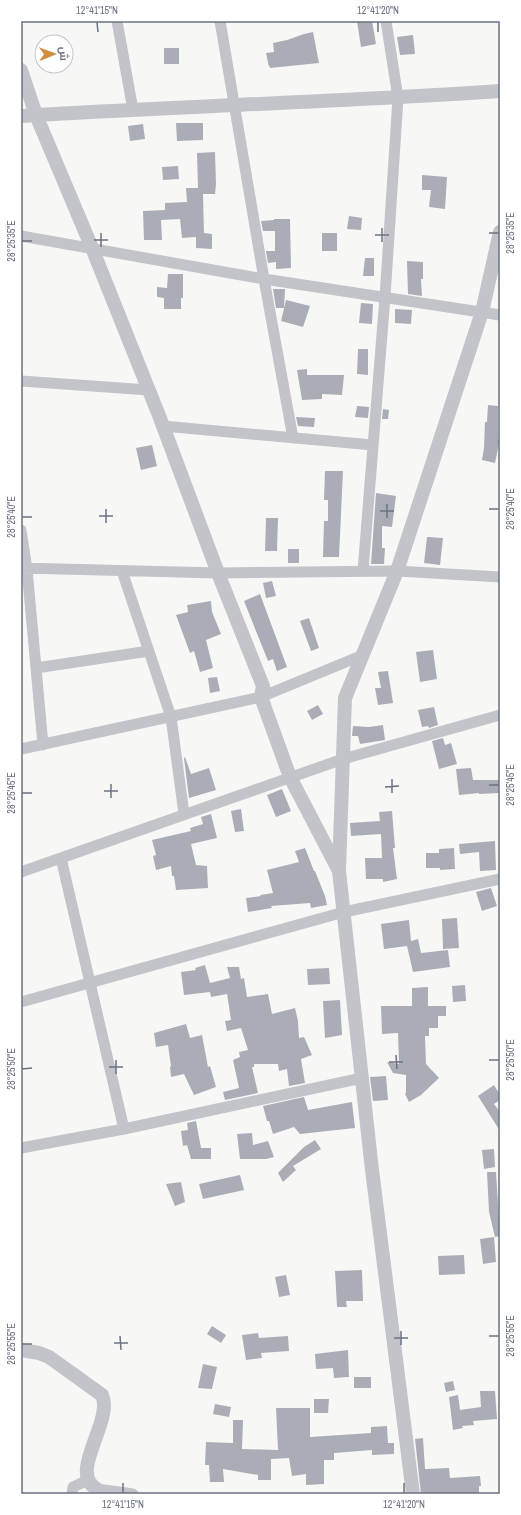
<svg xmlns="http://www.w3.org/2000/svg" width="521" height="1515" viewBox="0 0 521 1515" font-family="'Archivo Narrow',Cairo,sans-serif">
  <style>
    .building { fill: #aaadb5 }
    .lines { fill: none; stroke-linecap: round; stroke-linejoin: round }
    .minor { stroke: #c2c4c9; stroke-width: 11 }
    .tertiary { stroke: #c2c4c9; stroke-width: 14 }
    .ticks { fill: none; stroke: #6b7183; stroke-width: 1.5 }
    .neatline { fill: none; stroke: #6b7183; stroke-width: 1.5 }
    .ticks-label { font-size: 10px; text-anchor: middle; fill: #6b7183 }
  </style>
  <rect width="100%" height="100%" fill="#f7f8f6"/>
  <path class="building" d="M357,21H372L376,44L361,47Z
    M313,32L319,63L270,68V66L269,67L266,53L274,52L273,43L287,40L304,34Z
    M413,35L415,54L400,55L397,37Z
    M164,48H179V64H164Z
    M176,123H203V140L177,141Z
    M143,124L145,139L130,141L128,126Z
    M215,152L216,184L215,194H203L204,233L212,234V249L196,248V237L182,238L180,219L161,220L162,240H144L143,211L165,210V203L187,202L186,188H198L197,153Z
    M178,166L179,179L163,180L162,167Z
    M422,175L447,177L445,209L429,207L431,190H422Z
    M349,216L362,218L361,230L347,229Z
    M274,219H290L291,268L276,269V262L268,263L266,251H275V231H263L261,221L274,220Z
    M322,233H337V251H322Z
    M365,258H374V276H363Z
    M407,261L423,262V279H421L422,296L408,294Z
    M168,274H183V298H181V309H164V298L157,297V287L167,288Z
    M273,289H285L284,308H276Z
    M286,300L310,306L303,327L281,321Z
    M361,303L373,304L372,324L359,323Z
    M395,309L412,310L411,324L395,323Z
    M358,349H368V375L357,374Z
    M307,369V375H344L342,395L322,394V399L302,400L297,370Z
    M488,405L498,406V439H500L495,463L482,460L484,448L485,422H487Z
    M357,406L369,407L368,418L355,417Z
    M383,409L389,410L388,419H382Z
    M296,417L315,418L314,427L298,426Z
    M152,445L157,466L141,470L136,448Z
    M325,471H343L339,557H323L324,521H328V500H324Z
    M376,493L396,496L392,527L382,526V548H385L384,564H371Z
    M266,518H278L277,551H265Z
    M427,537L443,538L440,565L424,563Z
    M288,549H299V563H288Z
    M272,581L276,596L266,598L263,583Z
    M260,594L287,667L277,671L273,659L268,661L244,601Z
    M211,601L212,612L221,634L206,640L213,668L200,672L194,651L190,653L176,615L188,612L187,605Z
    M309,618L319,648L311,651L300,621Z
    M433,650L437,679L420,682L416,652Z
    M388,671L393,703L378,705L375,688H381L378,672Z
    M217,677L220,691L210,693L208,678Z
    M318,705L323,714L312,720L307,711Z
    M434,707L438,725L429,728L428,726L422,727L418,710Z
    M383,725L385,740L360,744L358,736H352L353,726L369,727Z
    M443,738L445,745L451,743L457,764L439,769L432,741Z
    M185,757L191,774L209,768L216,790L189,798L184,758Z
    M471,768L473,780H500V793L479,794V793L459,795L456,769Z
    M282,789L291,811L276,817L267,795Z
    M241,809L244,831L235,832L231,811Z
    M392,811L395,848H393L397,879L383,882V879H366L365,858H382L381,834L351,836L350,823L380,821L379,812Z
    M211,814L217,838L191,844L196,865L207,866L208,888L176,890L174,876H172L171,866L156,870L153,856L156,855L152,840L191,831L190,828L203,824L201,817Z
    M495,841L496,870L480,871L479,852L460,854L459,844Z
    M305,848L314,871H315L325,896L327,905L311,908L310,903L271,906L272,908L248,912L246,898L261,896L260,895L273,893L267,870L299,862L295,851Z
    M454,848L455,869L440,870V868H426V853H439V849Z
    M491,888L497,906L482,911L476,892Z
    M457,918L459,948L443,949L442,919Z
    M409,920L411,941L418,939L421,953L448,950L450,967L413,972L407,946L384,949L381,924Z
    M205,965L210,983L230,978L227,967H239L241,979L244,978L247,997L268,994L272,1014L295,1008L298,1021L299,1038L304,1037L312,1055L301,1059L305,1083L289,1086L287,1069L279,1071L278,1064H254V1067H252L258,1093L225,1100L223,1092L239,1088L233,1060L240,1057L239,1052L248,1050L241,1028L227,1031L225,1021L231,1020L227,994L211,997L210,992L184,995L181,972L196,970L195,968Z
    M329,968L330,984L308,985L307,969Z
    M465,985L466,1001L453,1002L452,986Z
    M428,987V1006H446V1016H438V1028H429V1036H425L426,1064L439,1078L421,1095L409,1102L405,1094L406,1093V1075L393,1073L387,1062L399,1064L398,1033L382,1034L381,1006H412V988Z
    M340,1000L342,1035L325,1038L323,1001Z
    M186,1024L190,1038L202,1035L208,1067L210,1066L216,1087L194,1095L184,1074L171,1077L170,1067L171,1066L168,1045L156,1047L154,1033Z
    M386,1076L388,1100L373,1101L370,1077Z
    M494,1085L500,1095V1100L494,1104L500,1112V1131L478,1096Z
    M304,1097L308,1110L352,1102L355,1128L300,1134L294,1127L273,1134L269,1121H267L263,1106Z
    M196,1121L201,1148H211V1159H191L187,1145L183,1146L181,1131L188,1130L187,1123Z
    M252,1133L253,1145L268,1141L274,1157L266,1159H240L237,1134Z
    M315,1140L321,1149L293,1166L296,1170L283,1182L278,1173L304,1147Z
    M494,1149L495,1167L484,1169L482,1150Z
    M487,1172H496L500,1236L495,1237L489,1212Z
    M240,1175L244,1190L203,1199L199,1184Z
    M181,1182L185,1202L175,1206L166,1184Z
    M494,1237L496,1262L483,1264L480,1239Z
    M464,1255L465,1274L439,1275L438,1256Z
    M362,1270L363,1301H346L347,1307H337L335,1271Z
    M286,1275L290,1295L279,1297L275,1277Z
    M212,1326L226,1335L221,1343L207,1334Z
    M258,1333L259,1338L288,1336L289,1351L261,1353L262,1358L246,1360L242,1335Z
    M348,1350L349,1377L334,1378L333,1368L316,1369L315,1354Z
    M203,1364L217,1367L212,1389L198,1388Z
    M354,1377H371V1388H354Z
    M453,1381L455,1390L446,1392L444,1383Z
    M480,1391H495L497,1419L473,1421L474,1425L462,1426L463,1428L453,1430L449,1397L458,1395L460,1410L481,1407Z
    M314,1399H329L328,1413H314Z
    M215,1404L231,1407L229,1417L213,1414Z
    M276,1408H310V1437L371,1433V1427L387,1426L388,1443H394V1454L372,1455V1450L334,1453V1460H324V1484L306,1485V1474L292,1476L289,1458L271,1459V1480H258V1475L223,1469L224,1482H210L209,1465H205L206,1442L233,1443V1420H243L242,1449L278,1450Z
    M423,1438L425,1469L449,1468L450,1478L480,1476L481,1486H479V1494H421L415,1439Z"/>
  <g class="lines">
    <path class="minor" d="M117,21L133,110
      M220,21L264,279L293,438
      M21,236L264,279L500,315
      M21,381L149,390
      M163,426L373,445
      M21,530L27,569L43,745
      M21,568L218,573L397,571L500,577
      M122,571L171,717L184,814
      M363,571L385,297L398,98L386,21
      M36,668L149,651
      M21,749L261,697L363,655
      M61,858L124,1129
      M21,872L343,759L500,715
      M21,1002L344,912L500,879
      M21,1148L124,1129L362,1078
      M97,1489L133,1494
      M72,1494L73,1487L88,1480"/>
    <path class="tertiary" d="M21,70L36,115L92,248L160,418L218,573L263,686L261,697L290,777L338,869
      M21,116C181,106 341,102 500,91
      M21,1350L39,1353L49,1357L102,1395C114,1421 67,1473 97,1489
      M413,1494L372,1170L339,871L345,698L397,571L482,312L500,232"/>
  </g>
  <path class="ticks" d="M97,22L98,32M378,22V32M382,228V242M101,233V247M489,233H499M375,235H389M94,240H108M22,241H32M387,504V518M106,509V523M489,509H499M380,511H394M99,516H113M22,517H32M392,779V793M111,784V798M489,785H499M385,787L399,786M104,791H118M22,793H32M396,1055L397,1069M116,1060V1074M489,1060H499M389,1062H403M109,1067H123M22,1069L32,1068M401,1331V1345M120,1336L121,1350M489,1336H499M394,1338H408M114,1343H128M22,1344H32M123,1483V1493M404,1483V1493"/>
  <rect width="521" height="1515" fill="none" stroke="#ffffff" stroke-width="44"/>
  <g transform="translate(54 54) rotate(89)"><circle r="19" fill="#ffffff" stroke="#c4c6cd"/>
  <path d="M0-3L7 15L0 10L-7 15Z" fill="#cf8d3f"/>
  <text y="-6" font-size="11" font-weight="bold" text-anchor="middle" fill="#6b7183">ش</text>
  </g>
  <rect x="22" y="22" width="477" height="1471" class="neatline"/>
  <g class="ticks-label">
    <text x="97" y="14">12°41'15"N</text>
    <text x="378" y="14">12°41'20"N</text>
    <text transform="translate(510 233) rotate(-90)" y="4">28°25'35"E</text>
    <text transform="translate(11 241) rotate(-90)" y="4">28°25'35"E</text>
    <text transform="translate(510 509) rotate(-90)" y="4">28°25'40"E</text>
    <text transform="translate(11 517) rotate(-90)" y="4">28°25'40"E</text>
    <text transform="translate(510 785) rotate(-90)" y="4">28°25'45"E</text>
    <text transform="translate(11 793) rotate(-90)" y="4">28°25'45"E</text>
    <text transform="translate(510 1060) rotate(-90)" y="4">28°25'50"E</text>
    <text transform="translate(11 1069) rotate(-90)" y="4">28°25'50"E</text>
    <text transform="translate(510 1336) rotate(-90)" y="4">28°25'55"E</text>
    <text transform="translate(11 1344) rotate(-90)" y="4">28°25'55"E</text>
    <text x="123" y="1508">12°41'15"N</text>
    <text x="404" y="1508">12°41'20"N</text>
  </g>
</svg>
